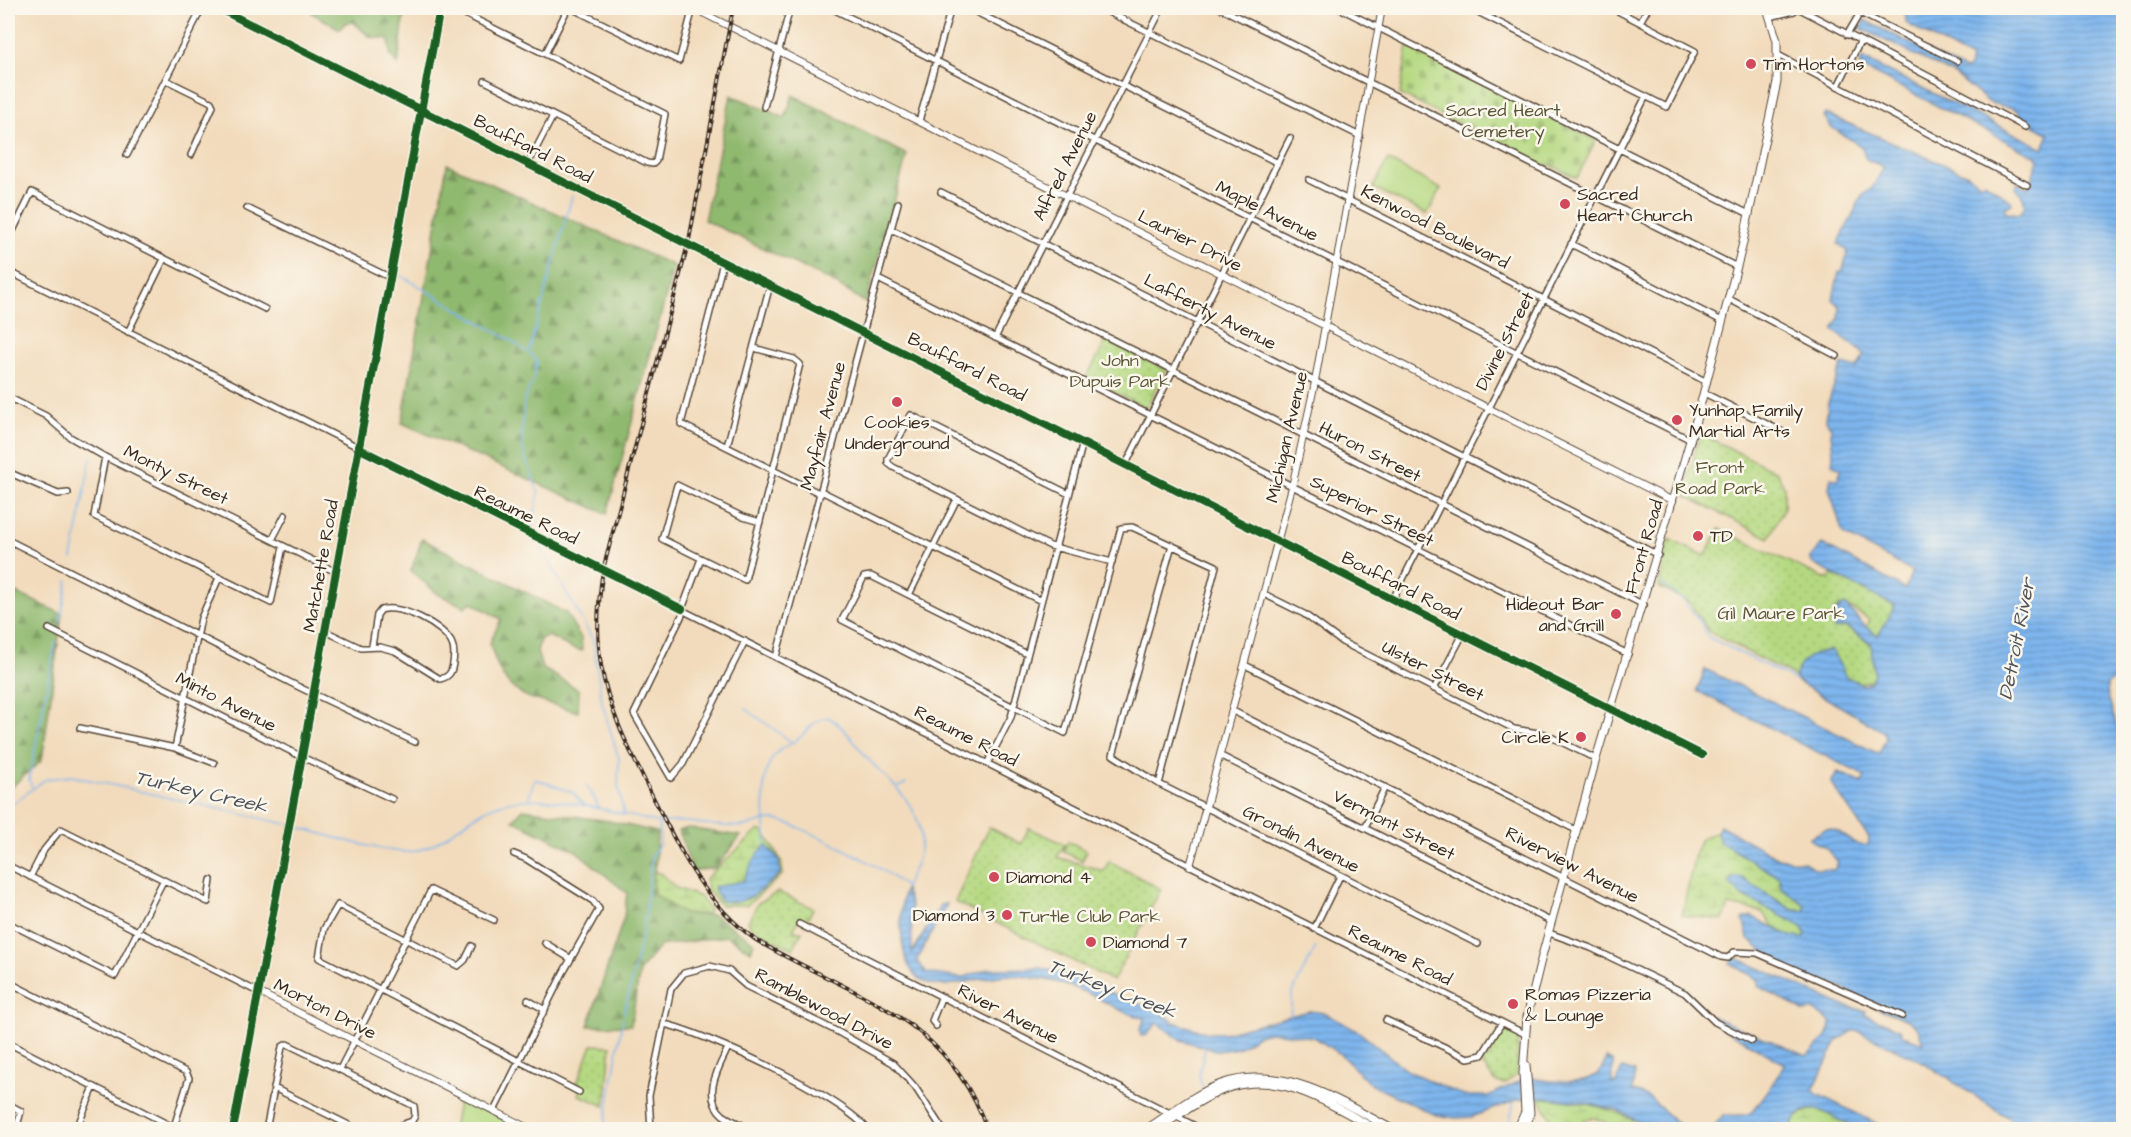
<svg xmlns="http://www.w3.org/2000/svg" width="2131" height="1137" viewBox="0 0 2131 1137" font-family="'Architects Daughter',sans-serif">
  <style>
    .grass { fill: #b5d981; stroke: #788250; stroke-width: 1.5 }
    .forest { fill: url(#forest-firs); stroke: #667246; stroke-width: 1.5 }
    .wetland { fill: url(#wetland-marsh); stroke: #788250; stroke-width: 1.5 }
    .cemetery { fill: url(#cemetery-stones); stroke: #788250; stroke-width: 1.5 }
    .park { fill: url(#park-dots); stroke: #788250; stroke-width: 1.5 }
    .water { fill: url(#water-rules); stroke: #5c7086; stroke-width: 1.5 }
    .lines { fill: none; stroke-linecap: round; stroke-linejoin: round }
    .stream { stroke: #7eb6ee; stroke-width: 1.5 }
    .minor-casing { stroke: #564536; stroke-width: 8 }
    .tertiary-casing { stroke: #564536; stroke-width: 8 }
    .secondary-casing { stroke: #564536; stroke-width: 9 }
    .minor { stroke: #fff; stroke-width: 5 }
    .tertiary { stroke: #fff; stroke-width: 6 }
    .secondary { stroke: #fff; stroke-width: 7 }
    .rail-casing { stroke: #3b2a1e; stroke-width: 4 }
    .rail { stroke: #fbf7ec; stroke-width: 1.5; stroke-dasharray: 4.5; stroke-linecap: butt }
    .cycleway-casing { stroke: #fbf7ec; stroke-width: 11 }
    .cycleway { stroke: #1b5e20; stroke-width: 8 }
    .poi-dot { fill: #d1495b; stroke: #fbf7ec; stroke-width: 2 }
    .labels { text-anchor: middle; dominant-baseline: central; stroke-width: 5; stroke-linejoin: round; paint-order: stroke }
    .poi-label { font-size: 18px; fill: #3b2a1e; stroke: #fbf7ec; text-anchor: start }
    .park-label { font-size: 18px; fill: #5a5637; stroke: #fbf7ec }
    .street-label { font-size: 18px; fill: #3b2a1e; stroke: #fbf7ec }
    .water-label { font-size: 20px; font-style: italic; fill: #4f545c; stroke: #fbf7ec }
  </style>
  <defs>
    <pattern id="forest-firs" width="22" height="20" patternUnits="userSpaceOnUse" patternTransform="scale(1.5)"><rect width="22" height="20" fill="#90b96f"/><path d="M5 1l3.5 6h-7zM16 11l3.5 6h-7z" fill="#77975b"/></pattern>
    <pattern id="wetland-marsh" width="20" height="14" patternUnits="userSpaceOnUse" patternTransform="scale(1.5)"><rect width="20" height="14" fill="#b5d981"/><path d="M1 5h8M5 5V1M11 12h8M15 12V8" fill="none" stroke="#9dba6f"/></pattern>
    <pattern id="cemetery-stones" width="16" height="16" patternUnits="userSpaceOnUse" patternTransform="scale(1.5)"><rect width="16" height="16" fill="#b5d981"/><path d="M2 7V4a2 2 0 0 1 4 0v3zM10 15v-3a2 2 0 0 1 4 0v3z" fill="#9dba6f"/></pattern>
    <pattern id="park-dots" width="8" height="8" patternUnits="userSpaceOnUse" patternTransform="scale(1.5)"><rect width="8" height="8" fill="#b5d981"/><path d="M2 2h.1M6 6h.1" fill="none" stroke="#9dba6f" stroke-width="1.8" stroke-linecap="round"/></pattern>
    <pattern id="water-rules" width="6" height="5" patternUnits="userSpaceOnUse" patternTransform="scale(1.5)"><rect width="6" height="5" fill="#7eb6ee"/><path d="M0 2.5h6" fill="none" stroke="#6894c0"/></pattern>
  </defs>
  <rect width="100%" height="100%" fill="#fbf7ec"/>
  <filter id="ink" filterUnits="userSpaceOnUse"><feTurbulence type="fractalNoise" baseFrequency=".0167" numOctaves="2"/><feDisplacementMap in="SourceGraphic" scale="12" xChannelSelector="R" yChannelSelector="G"/><feConvolveMatrix kernelMatrix="1 2 1 2 8 2 1 2 1" color-interpolation-filters="sRGB"/></filter>
  <filter id="wash" filterUnits="userSpaceOnUse"><feTurbulence type="fractalNoise" baseFrequency=".008" numOctaves="4" result="noise"/><feDisplacementMap in="SourceGraphic" scale="24" xChannelSelector="R" yChannelSelector="G"/><feGaussianBlur stdDeviation="1.35" result="paint"/><feColorMatrix in="noise" values="0 0 0 0 0 0 0 0 0 0 0 0 0 0 0 0 0 1.4 0 .05"/><feComposite in="paint" operator="in"/></filter>
  <g filter="url(#wash)">
    <rect width="100%" height="100%" fill="#f2dbbc"/>
    <path class="grass" d="M1388,160L1441,189L1427,214L1373,188Z
      M459,1096L525,1130H453Z"/>
    <path class="forest" d="M312,8H405L398,65L390,54L389,39L370,37L353,22L345,23L340,29L312,13Z
      M731,95L785,118L793,95L907,155L866,303L831,281L704,220Z
      M447,164L674,266L607,514L402,423Z
      M422,539L566,613L581,638L582,651L571,648L549,636L540,639L537,652L542,668L579,690L578,712C527,695 506,703 490,643L501,619L471,602L465,607L438,594L411,571Z
      M8,589L62,614L42,760L8,790Z
      M523,809L609,821L657,832L654,894L684,914L714,915L754,942L751,951L727,936L660,946L640,970L631,1025L588,1026L624,917L627,893L576,851L513,820Z
      M688,828L741,836L715,868L693,871L678,831Z"/>
    <path class="wetland" d="M759,830L764,832L781,860L783,874L747,905H720L708,891L705,879Z
      M1717,832L1720,842L1779,877L1781,887L1805,905V910L1791,909L1742,878L1741,895L1801,926L1806,934L1804,938L1790,936L1774,927L1762,912L1729,905L1723,920L1682,915L1695,854L1701,838Z
      M653,873H660L676,888L700,897L709,909L707,914H684L654,894Z
      M1538,1097C1586,1102 1609,1106 1652,1129H1622L1594,1118L1585,1119L1579,1129H1558Z
      M1813,1109L1820,1110L1858,1129L1791,1130C1794,1116 1800,1113 1813,1109Z"/>
    <path class="cemetery" d="M1408,46L1596,140L1577,178L1548,164L1545,167L1534,162L1400,94Z"/>
    <path class="park" d="M1107,340L1166,369L1146,408L1086,378Z
      M1700,433L1777,472L1784,486V508L1769,538L1684,495Z
      M1719,529L1819,576L1830,580L1831,574L1895,606L1878,636L1866,627L1870,620L1847,606L1838,607L1832,619L1872,644L1874,674L1870,681L1858,683L1848,704L1709,632L1690,603L1659,587L1669,539L1705,556Z
      M989,827L1021,844L1029,828L1065,844L1057,857L1104,871L1109,861L1161,889L1113,981L955,902Z
      M1068,841L1087,851L1082,861L1063,851Z
      M778,892L813,908L805,925L800,917L793,931H802L793,949L754,930L748,922L758,903Z
      M1503,1030L1518,1037L1517,1075L1504,1084L1496,1082L1480,1062L1490,1056Z
      M592,1045L611,1046L605,1106L579,1095L581,1089L576,1086Z"/>
    <path class="water" d="M1905,8H2123L2124,641L2114,678L2107,685V692L2124,752L2123,1129H2018L2009,1118L1921,1061L1858,1031H1852L1837,1041L1813,1090L1817,1094L1888,1129H1858L1820,1110C1804,1108 1794,1114 1791,1129H1712L1723,1115C1731,1115 1741,1116 1748,1114C1756,1111 1779,1074 1785,1064L1720,1027L1711,1016L1807,1056C1818,1046 1831,1037 1830,1021L1813,1010L1805,1012L1758,986L1759,980L1730,963L1734,957L1842,1005L1866,1011L1865,1015L1900,1029L1902,1035L1923,1043L1918,1029L1910,1021L1875,1007L1837,985L1800,978L1766,955L1748,937L1743,919L1751,916L1790,936L1804,938L1806,934L1801,926L1741,895L1729,883L1733,877L1742,878L1791,909L1805,910V905L1781,887L1779,877L1720,842L1717,832L1720,825L1778,858L1804,862L1816,869L1834,870L1838,862L1826,848L1809,839C1814,836 1821,830 1827,829C1842,827 1852,849 1868,845L1869,838L1831,783L1838,772L1862,783L1865,776L1697,691L1705,669L1879,754L1886,738L1884,732L1795,680C1799,658 1811,654 1832,650L1846,677L1864,685L1871,682L1874,674L1871,643L1846,627L1834,629L1831,622L1838,609L1845,605L1866,627L1878,636L1895,606L1813,564L1810,558L1822,544L1905,589L1912,571L1843,534L1829,488L1831,477L1837,480L1841,469L1832,464C1835,446 1830,442 1831,427L1826,420L1828,403L1842,364L1857,368L1864,355C1855,343 1841,339 1833,329L1839,319L1840,306L1833,299L1839,272L1843,270L1848,250L1838,244L1862,196L1872,188L1884,167L1866,159L1862,147L1831,127L1824,116L1826,114L1968,175L1981,184L1985,182L2011,201L2012,204L2005,208L2006,212L2019,214C2030,206 2023,195 2015,187L2017,183L2028,188L2039,158L1859,66L1862,58L2043,148L2049,134L2021,118L2019,112L2013,108L1990,103L1955,75L1860,28L1864,20L1965,70L1969,68L1971,59L1906,23Z
      M766,845L779,859L780,874L753,896L738,902L721,901L713,887L743,881C750,868 754,856 766,845Z
      M905,889L911,906L912,953L941,905L947,904L917,960L926,973L961,978L989,969L1042,968L1078,977L1126,1000L1159,1010L1173,1022L1208,1033H1224L1309,1011L1325,1013L1359,1032L1408,1071L1464,1096H1488L1529,1077C1544,1082 1590,1086 1600,1071C1603,1068 1605,1062 1606,1058L1613,1062L1612,1084L1616,1083L1622,1068L1635,1072L1632,1091C1654,1093 1667,1121 1688,1129H1652L1617,1110L1581,1102L1538,1097L1514,1101L1472,1117L1456,1118L1436,1115L1371,1085L1339,1053L1314,1037L1270,1032L1258,1035L1238,1048L1218,1051L1181,1040L1157,1023L1147,1035L1141,1036L1140,1030L1145,1018C1126,1015 1111,1005 1094,996C1075,987 1050,979 1028,977C1017,975 1003,975 992,977C959,981 916,1003 904,952C900,930 899,910 905,889Z"/>
    <g class="lines">
      <path class="stream" d="M395,272L510,340L532,355L537,362L534,377L524,401L522,437L524,454L539,494L532,527
        M529,351L572,196
        M541,547L593,640L602,703L619,759L618,785L624,814
        M72,559L91,457
        M1660,583L1683,600L1700,621L1708,637L1795,680
        M60,622L68,581
        M746,709L793,743
        M586,785L597,803L598,808
        M32,787L29,780L56,641
        M899,787L906,783
        M528,799L535,779L572,792L585,806
        M8,807L46,779L72,776L286,824
        M290,825C318,832 392,857 416,851C445,843 465,818 492,807C538,787 611,812 659,823C688,818 717,829 745,826C755,825 767,818 776,820C797,823 894,872 905,888
        M766,845C767,822 756,773 776,754C782,747 792,744 799,738C809,730 814,719 828,717C847,728 855,745 869,760C896,788 931,814 918,858C915,868 909,878 905,888
        M624,1014L643,931L652,855L660,844L659,824
        M1290,1018L1292,993L1316,947
        M1202,1086L1199,1074L1205,1049
        M604,1130L623,1018
        M1504,1130L1510,1120L1514,1101"/>
    </g>
  </g>
  <g filter="url(#ink)">
    <g class="lines">
      <g class="minor-casing">
        <path id="minor" d="M218,8L1702,755
          M453,8L665,114L656,161L653,164L647,163L485,81
          M571,8L679,61L693,8
          M831,8L1691,440
          M968,8L1278,163
          M1100,8L1360,136
          M1220,8L1737,267
          M1339,8L1749,214
          M1470,8L1667,107L1695,51L1612,8
          M1798,8L2025,127
          M1770,17L1794,11L1796,8
          M1640,22L1648,8
          M1847,35L1860,13L1957,61
          M545,54L568,8
          M1778,55L2027,185
          M166,80L211,102L213,106L191,155
          M1838,86L1860,42
          M764,107L790,8
          M919,121L951,8
          M127,155L202,8
          M528,164L553,116
          M1309,180L1707,382
          M941,192L1658,555
          M247,208L389,277
          M891,229L1644,605
          M8,241L32,192L265,309
          M1571,244L1722,321
          M723,262L681,424L821,494
          M8,271L1525,1034
          M878,279L1628,654
          M1729,299L1837,356
          M128,332L164,259
          M995,338L1162,8
          M754,348L794,359L800,364L745,580L662,539L677,485L743,517L760,522
          M1704,393L1787,434
          M8,397L46,416L70,437L105,457L336,572
          M727,446L770,285
          M105,457L94,516L271,603L283,547
          M1126,464L1290,138
          M8,472L58,494L68,493
          M821,491L1041,601
          M1069,494L911,415L888,459V463L893,467L1050,546L1112,562
          M8,540L303,689L415,742
          M272,540L285,515
          M1172,545L1113,755L1159,784L1478,944
          M701,559L682,609V615L634,714L671,778L683,764L745,641
          M1264,594L1304,614L1342,642L1514,729L1545,734L1596,759
          M909,595L957,499
          M1393,599L1646,96
          M49,629L302,757L392,799
          M325,631L361,648L380,647L395,651L440,679C449,677 452,672 453,663C454,657 455,650 452,644C445,626 399,603 381,610L377,615L372,646
          M1027,654L871,576L864,577L842,620L1065,733L1121,528L1132,527L1216,566L1159,784
          M776,657L898,203
          M1245,665L1576,830
          M1434,689L1463,634
          M1233,711L1721,957L1728,958L1734,952L1757,953L1902,1016
          M80,728L175,748L214,763
          M175,748L201,618L219,578
          M1221,756L1552,922
          M987,764L1011,717L1083,442
          M1365,828L1385,787
          M9,866L258,992
          M30,877L44,850L61,829L208,902L211,880
          M8,923L115,976L163,881
          M799,924L1203,1130
          M1314,929L1340,876
          M1549,933L1591,948L1685,993L1715,1022L1752,1041
          M545,943L571,959
          M472,946L465,960L458,966L338,905L324,929L319,958L579,1092
          M8,982L186,1072L189,1078L173,1130
          M528,1000L545,1010
          M1386,1020L1468,1058L1482,1055L1501,1024
          M664,1024C706,1033 843,1097 868,1130
          M936,1026L932,1021L941,998
          M8,1043L179,1130
          M728,1048C719,1067 701,1096 723,1115C731,1121 744,1125 753,1130
          M340,1069L431,890L494,920
          M274,1088L359,1130
          M8,1104L21,1111L16,1130
          M494,1111L563,973L599,909L593,901L526,859L514,854
          M76,1130L94,1087
          M266,1130L282,1047L287,1044L414,1106L415,1116L412,1121L387,1130
          M651,1130L649,1096L671,989L684,973L710,966L729,971L746,986L838,1032L893,1063L915,1087L943,1130"/>
      </g>
      <g class="tertiary-casing">
        <path id="tertiary" d="M693,8L1673,501
          M1190,866L1292,487L1314,387L1382,8
          M258,992L532,1130
          M233,1130L440,8"/>
      </g>
      <g class="secondary-casing">
        <path id="secondary" d="M1526,1065L1530,1113L1526,1130
          M1145,1130C1170,1114 1194,1094 1221,1084C1284,1062 1340,1102 1394,1130
          M1156,1130C1180,1115 1205,1095 1232,1087C1284,1071 1334,1107 1378,1130
          M1517,1130L1525,1112L1523,1073L1527,1017L1542,956L1596,759L1699,410L1742,247L1777,82V41L1767,8"/>
      </g>
      <use href="#minor" class="minor"/>
      <use href="#tertiary" class="tertiary"/>
      <use href="#secondary" class="secondary"/>
      <g class="rail-casing">
        <path id="rail" d="M733,8L689,240L603,570C598,601 596,633 601,665C609,712 630,751 651,793C679,849 704,903 756,940C851,997 947,1013 987,1130"/>
      </g>
      <use href="#rail" class="rail"/>
      <g class="cycleway-casing">
        <path id="cycleway" d="M218,8L1702,755
          M358,448L682,609
          M233,1130L440,8"/>
      </g>
      <use href="#cycleway" class="cycleway"/>
    </g>
  </g>
  <g class="poi-dot">
    <circle cx="1751" cy="64" r="6"/>
    <circle cx="1565" cy="204" r="6"/>
    <circle cx="897" cy="402" r="6"/>
    <circle cx="1677" cy="420" r="6"/>
    <circle cx="1698" cy="536" r="6"/>
    <circle cx="1616" cy="614" r="6"/>
    <circle cx="1581" cy="737" r="6"/>
    <circle cx="994" cy="877" r="6"/>
    <circle cx="1007" cy="915" r="6"/>
    <circle cx="1091" cy="942" r="6"/>
    <circle cx="1513" cy="1004" r="6"/>
  </g>
  <g class="labels">
    <g class="poi-label">
      <text x="1763" y="64">Tim Hortons</text>
      <text x="1577" y="194">Sacred<tspan x="1577" dy="21">Heart Church</tspan></text>
      <text x="1689" y="410">Yunhap Family<tspan x="1689" dy="21">Martial Arts</tspan></text>
      <text x="897" y="422" text-anchor="middle">Cookies<tspan x="897" dy="21">Underground</tspan></text>
      <text x="1710" y="536">TD</text>
      <text x="1604" y="604" text-anchor="end">Hideout Bar<tspan x="1604" dy="21">and Grill</tspan></text>
      <text x="1569" y="737" text-anchor="end">Circle K</text>
      <text x="1006" y="877">Diamond 4</text>
      <text x="995" y="915" text-anchor="end">Diamond 3</text>
      <text x="1103" y="942">Diamond 7</text>
      <text x="1525" y="994">Romas Pizzeria<tspan x="1525" dy="21">&amp; Lounge</tspan></text>
    </g>
    <g class="park-label">
      <text x="1503" y="110">Sacred Heart<tspan x="1503" dy="21">Cemetery</tspan></text>
      <text x="1120" y="360">John<tspan x="1120" dy="21">Dupuis Park</tspan></text>
      <text x="1720" y="467">Front<tspan x="1720" dy="21">Road Park</tspan></text>
      <text x="1781" y="613">Gil Maure Park</text>
      <text x="1090" y="916">Turtle Club Park</text>
    </g>
    <g class="street-label">
      <text transform="translate(533 149) rotate(27)">Bouffard Road</text>
      <text transform="translate(1065 166) rotate(-63)">Alfred Avenue</text>
      <text transform="translate(1267 211) rotate(27)">Maple Avenue</text>
      <text transform="translate(1435 227) rotate(27)">Kenwood Boulevard</text>
      <text transform="translate(1190 241) rotate(27)">Laurier Drive</text>
      <text transform="translate(1210 312) rotate(27)">Lafferty Avenue</text>
      <text transform="translate(1505 341) rotate(-63)">Divine Street</text>
      <text transform="translate(967 367) rotate(27)">Bouffard Road</text>
      <text transform="translate(823 426) rotate(-75)">Mayfair Avenue</text>
      <text transform="translate(1287 437) rotate(-77)">Michigan Avenue</text>
      <text transform="translate(1370 452) rotate(27)">Huron Street</text>
      <text transform="translate(176 475) rotate(26)">Monty Street</text>
      <text transform="translate(1372 511) rotate(27)">Superior Street</text>
      <text transform="translate(526 515) rotate(26)">Reaume Road</text>
      <text transform="translate(1644 547) rotate(-74)">Front Road</text>
      <text transform="translate(321 566) rotate(-80)">Matchette Road</text>
      <text transform="translate(1401 586) rotate(27)">Bouffard Road</text>
      <text transform="translate(1433 671) rotate(27)">Ulster Street</text>
      <text transform="translate(226 702) rotate(27)">Minto Avenue</text>
      <text transform="translate(966 736) rotate(27)">Reaume Road</text>
      <text transform="translate(1394 825) rotate(27)">Vermont Street</text>
      <text transform="translate(1301 839) rotate(27)">Grondin Avenue</text>
      <text transform="translate(1572 865) rotate(27)">Riverview Avenue</text>
      <text transform="translate(1400 955) rotate(27)">Reaume Road</text>
      <text transform="translate(325 1009) rotate(27)">Morton Drive</text>
      <text transform="translate(824 1009) rotate(28)">Ramblewood Drive</text>
      <text transform="translate(1008 1014) rotate(27)">River Avenue</text>
    </g>
    <g class="water-label">
      <text transform="translate(2017 639) rotate(-79)">Detroit River</text>
      <text transform="translate(201 792) rotate(13)">Turkey Creek</text>
      <text transform="translate(1112 989) rotate(21)">Turkey Creek</text>
    </g>
  </g>
  <rect width="2131" height="1137" fill="none" stroke="#fbf7ec" stroke-width="30"/>
</svg>
